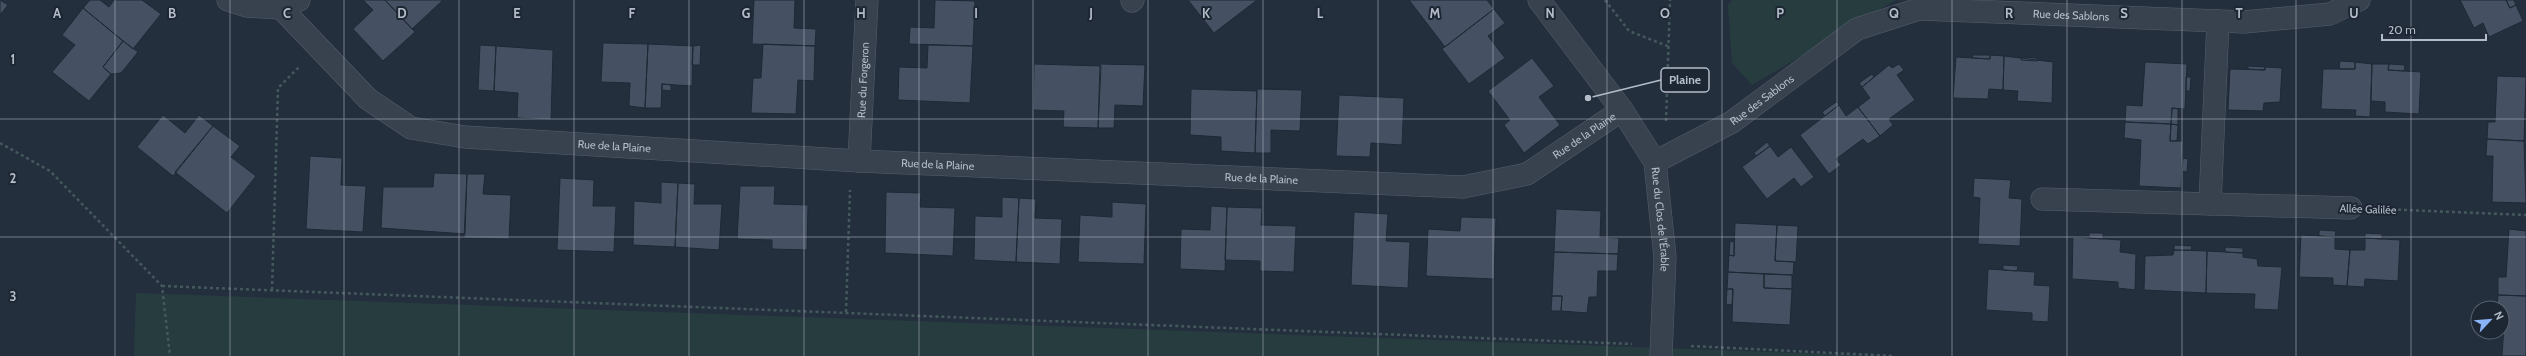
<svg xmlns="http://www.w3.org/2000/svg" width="2526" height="356" viewBox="0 0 2526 356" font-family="Cabin,sans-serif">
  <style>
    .green { fill: #263c3f }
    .building { fill: #455162; stroke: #1f2835 }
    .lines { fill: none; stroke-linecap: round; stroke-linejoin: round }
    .minor-casing { stroke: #565f6c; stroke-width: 23 }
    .path { stroke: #44595c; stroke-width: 2.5; stroke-dasharray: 3 3; stroke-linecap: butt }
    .minor { stroke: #38414e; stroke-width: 22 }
    .grid { fill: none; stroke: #b4bcc9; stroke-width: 1; stroke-opacity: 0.55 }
    .labels { text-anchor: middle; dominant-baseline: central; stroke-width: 4; stroke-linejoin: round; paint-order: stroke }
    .street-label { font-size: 11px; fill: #b4bcc9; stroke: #1d2633 }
    .grid-label { font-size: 13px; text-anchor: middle; font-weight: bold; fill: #b4bcc9; stroke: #1d2633; stroke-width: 4; stroke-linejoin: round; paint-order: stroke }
    .leader { fill: none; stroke: #b4bcc9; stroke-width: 1.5 }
    .callout-dot { fill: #b4bcc9; stroke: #1d2633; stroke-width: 1.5 }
    .callout { fill: #1d2633; stroke: #b4bcc9; stroke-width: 1.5 }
    .callout-label { font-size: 12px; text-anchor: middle; font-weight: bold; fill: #b4bcc9 }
  </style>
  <rect width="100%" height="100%" fill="#242f3e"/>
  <path class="green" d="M1732,0H1896L1752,85L1732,63L1728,5Z
    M136,293L1883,356H134Z"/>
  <path class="building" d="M0,0L8,5L0,15Z
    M90,0H100L109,7L114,0H142L161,14L133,49L83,8Z
    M363,0H385L415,32L383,61L353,29L373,10Z
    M385,0H443L412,29Z
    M754,0H795L794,28L816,29L815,46L752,44Z
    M935,0L975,1L973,46L909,44L910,27L934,28Z
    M1188,0H1257L1214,33Z
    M1409,0H1487L1494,9L1445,47Z
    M2460,0H2506L2510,8L2516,5L2523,21L2489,37L2483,23L2474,28Z
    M2506,0H2514L2516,5L2510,8Z
    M83,8L123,41L103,67L111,74L89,101L52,72L75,45L62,35Z
    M1494,9L1505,23L1488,36L1505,58L1469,84L1442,49Z
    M123,41L138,52L121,73L111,74L103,67Z
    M603,43L648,44L645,108L629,106L630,83L601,82Z
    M648,44L693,46L692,86L662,84L661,108H645Z
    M763,44L815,46L814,81L798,80L796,114L751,113L753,78H761Z
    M480,45L496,46L494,91L478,90Z
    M701,45L700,65H692L693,46Z
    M928,45L973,46L970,103L898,100L899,67L927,68Z
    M496,46L553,50L551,120L517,118L518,93L494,91Z
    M1973,55H1990V59L1972,58Z
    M1990,55L2004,56L2003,90L1989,89L1988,99L1953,98L1956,57L1990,59Z
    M2004,56L2053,62L2052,103L2017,101L2018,91L2003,90Z
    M2022,57L2037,58V61L2021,60Z
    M1532,58L1554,86L1539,97L1560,125L1524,153L1504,125L1510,120L1488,91Z
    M2340,61L2355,62V69H2339Z
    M2145,62L2187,64L2185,109L2172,108L2171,124L2125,122L2126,105L2142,106Z
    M2355,62L2372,64L2370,117L2355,116L2356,110L2321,109L2323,69H2355Z
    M1034,64L1101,66L1098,128L1063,127L1064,111L1033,110Z
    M1100,64L1145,65L1143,106L1115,105L1114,128H1098Z
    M1899,64L1904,70L1897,75L1915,100L1889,119L1893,125L1880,136L1858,107L1870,98L1862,87L1889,65L1892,68Z
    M2372,64H2389L2388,70L2421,72L2419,114L2385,112V102L2371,101Z
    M2389,64L2405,65L2404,71L2388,70Z
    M2248,66L2265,67V70L2248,69Z
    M2265,67L2282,68L2280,102L2264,103L2263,111L2228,110L2230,69L2265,70Z
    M1872,74L1874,77L1862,87L1859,83Z
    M2497,76L2526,77L2524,141L2487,139L2488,122H2495Z
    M2186,77H2191L2190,91H2186Z
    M662,84L671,85V91L662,90Z
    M1191,89L1257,91L1255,153L1221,151V137L1190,135Z
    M1257,89L1302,90L1300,131L1271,130V153H1255Z
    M1339,95L1404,98L1402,145L1371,143L1370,157L1336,156Z
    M1836,102L1839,105L1825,116L1822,112Z
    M1839,105L1846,116L1858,107L1880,136L1868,144L1863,139L1836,159L1841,165L1829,174L1800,135Z
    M2172,108L2178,109V125L2171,124Z
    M163,115L185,133L199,115L213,126L173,176L137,147Z
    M2125,122L2171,124L2170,141H2183L2181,188L2139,186L2141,140L2124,138Z
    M2171,124L2178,125L2177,141H2170Z
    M213,126L240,146L231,157L256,176L227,213L175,172Z
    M2487,139L2524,141L2526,203L2492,202L2493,156H2486Z
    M1767,142L1770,146L1756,156L1754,153Z
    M1770,146L1778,157L1791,147L1814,177L1801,187L1794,178L1767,199L1742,167Z
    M310,156L342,158L341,185L366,186L363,232L306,229Z
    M2183,158L2188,159L2187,172L2182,171Z
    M434,173L467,174L465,234L381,228L383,187H433Z
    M467,174H485L483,194L511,195L509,239L464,238Z
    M560,178L594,180L593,206H616L614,252L557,250Z
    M1974,178L2011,180L2009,198L2022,199L2020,246L1978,244L1980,198L1973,197Z
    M661,182L678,183L675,247L633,245L634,201L661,203Z
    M678,183L695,184L694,204H722L719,250L675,247Z
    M740,186H775L774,204L808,205L807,250L772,249V240L737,239Z
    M886,192L921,193L920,207L955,208L953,256L885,253Z
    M1002,197L1019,198L1016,262L974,260L975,216L1002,217Z
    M1019,198L1036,199L1035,218L1062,219L1060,264L1016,262Z
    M1112,202L1146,204L1144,264L1078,262L1080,215L1112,217Z
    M1211,206L1227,207L1225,271L1180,269L1181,229L1210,230Z
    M1227,207L1262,208L1261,225L1296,226L1294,272L1260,271V261L1225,260Z
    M1556,209L1601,211L1600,237L1619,238L1618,254L1554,252Z
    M1354,212L1388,214L1386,241L1410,242L1408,288L1351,285Z
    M1461,217L1496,218L1494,279L1426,276L1428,229L1460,231Z
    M1735,223L1777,225L1775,261L1794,262L1793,275L1728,272L1729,255L1734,256Z
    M1777,225L1798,226L1796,262L1775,261Z
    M2509,229L2526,231V296L2498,295V277H2506Z
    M2319,230L2336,231L2335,237L2319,236Z
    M2089,233H2103V239L2089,238Z
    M2365,233L2382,234V239L2365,238Z
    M2301,235L2335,237V249L2350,250L2347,286L2333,285V278L2299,277Z
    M2073,237L2121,240L2120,252L2136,254L2135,290L2118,288V282L2072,279Z
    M2365,238L2400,240L2398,281L2365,279L2364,287L2347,286L2350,250H2365Z
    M1730,241L1734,242V256L1729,255Z
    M2174,245L2192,246L2191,250H2174Z
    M2225,247L2243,248V253L2225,252Z
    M2174,250L2207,251L2206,293L2144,290L2145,256L2173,255Z
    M2207,251L2243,253V257L2257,259L2258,266L2282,267L2278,310L2254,309L2255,294L2206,293Z
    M1554,252L1618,254L1617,271H1598L1597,297H1589L1587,313L1561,311L1562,296H1552Z
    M2003,265L2018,266L2017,271L2003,270Z
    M1988,269L2035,272L2034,285L2050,286L2048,322L2032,321V313L1986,310Z
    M1728,272L1764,274V288L1792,289L1790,325L1732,322L1733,289H1727Z
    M1764,274L1792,275V289L1764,288Z
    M1727,289H1733L1732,305L1726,304Z
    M2498,295L2526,296V356H2502L2505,310L2497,308Z
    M1552,296H1562L1561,311H1551Z"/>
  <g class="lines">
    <g class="minor-casing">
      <g id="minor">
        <path d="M228,0L247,6L281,8L299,0"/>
        <path id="s1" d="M1539,0L1622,110L1655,162L1665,257L1661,356"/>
        <path d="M1132,1L1133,0"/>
        <path id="s2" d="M281,8L368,99L411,128L465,137L859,161L1463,187L1527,174L1622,110"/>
        <path id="s3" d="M859,161L867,0"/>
        <path id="s4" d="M1655,162L1732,122L1857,29L1919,9L2244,22L2330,14L2359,0"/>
        <path d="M2042,199L2351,208"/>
        <path d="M2210,204L2218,21"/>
      </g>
    </g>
    <path class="path" d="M1605,0L1629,31L1670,47
      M1666,121L1670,0
      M0,143L50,171L162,286L170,356
      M2380,209L2526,215
      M162,286L1632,344
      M272,290L278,88L299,67
      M846,312L850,190
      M1691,346L1894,356"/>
    <use href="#minor" class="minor"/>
  </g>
  <path class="grid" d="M115,0V356M230,0V356M344,0V356M459,0V356M574,0V356M689,0V356M804,0V356M919,0V356M1033,0V356M1148,0V356M1263,0V356M1378,0V356M1493,0V356M1607,0V356M1722,0V356M1837,0V356M1952,0V356M2067,0V356M2182,0V356M2296,0V356M2411,0V356M0,119H2526M0,237H2526"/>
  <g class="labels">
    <g class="street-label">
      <text stroke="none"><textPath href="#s4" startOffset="460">Rue des Sablons</textPath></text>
      <text stroke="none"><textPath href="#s3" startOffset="81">Rue du Forgeron</textPath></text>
      <text stroke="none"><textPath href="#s4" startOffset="124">Rue des Sablons</textPath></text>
      <text stroke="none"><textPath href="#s2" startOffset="1366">Rue de la Plaine</textPath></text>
      <text stroke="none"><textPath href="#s2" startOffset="382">Rue de la Plaine</textPath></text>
      <text stroke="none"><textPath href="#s2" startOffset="706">Rue de la Plaine</textPath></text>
      <text stroke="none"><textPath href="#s2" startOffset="1030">Rue de la Plaine</textPath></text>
      <text transform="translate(2368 209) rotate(2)">Allée Galilée</text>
      <text stroke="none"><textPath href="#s1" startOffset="257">Rue du Clos de l'Érable</textPath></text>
    </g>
  </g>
  <g class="grid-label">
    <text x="57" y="18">A</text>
    <text x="172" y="18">B</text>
    <text x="287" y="18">C</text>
    <text x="402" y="18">D</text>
    <text x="517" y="18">E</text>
    <text x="632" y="18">F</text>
    <text x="746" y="18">G</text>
    <text x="861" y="18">H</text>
    <text x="976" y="18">I</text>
    <text x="1091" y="18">J</text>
    <text x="1206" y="18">K</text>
    <text x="1320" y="18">L</text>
    <text x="1435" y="18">M</text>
    <text x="1550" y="18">N</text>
    <text x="1665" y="18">O</text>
    <text x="1780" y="18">P</text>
    <text x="1894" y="18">Q</text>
    <text x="2009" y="18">R</text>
    <text x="2124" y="18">S</text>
    <text x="2239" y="18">T</text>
    <text x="2354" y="18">U</text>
    <text x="13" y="64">1</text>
    <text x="13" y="183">2</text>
    <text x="13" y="301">3</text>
  </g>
  <path class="leader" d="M1588 98L1661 80"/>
  <circle class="callout-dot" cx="1588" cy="98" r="4"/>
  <rect class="callout" x="1661" y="68" width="48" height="24" rx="4"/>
  <g class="callout-label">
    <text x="1685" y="84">Plaine</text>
  </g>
  <g transform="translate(2490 320) rotate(64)"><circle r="19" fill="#1d2633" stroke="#59626f"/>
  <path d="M0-3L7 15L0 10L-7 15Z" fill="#8ab4f8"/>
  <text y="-6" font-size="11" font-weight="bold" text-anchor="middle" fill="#b4bcc9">N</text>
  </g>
  <path d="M2382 34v6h104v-6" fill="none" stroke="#b4bcc9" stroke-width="2"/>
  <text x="2388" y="34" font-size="12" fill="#b4bcc9" stroke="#1d2633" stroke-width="3" paint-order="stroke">20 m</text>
</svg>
